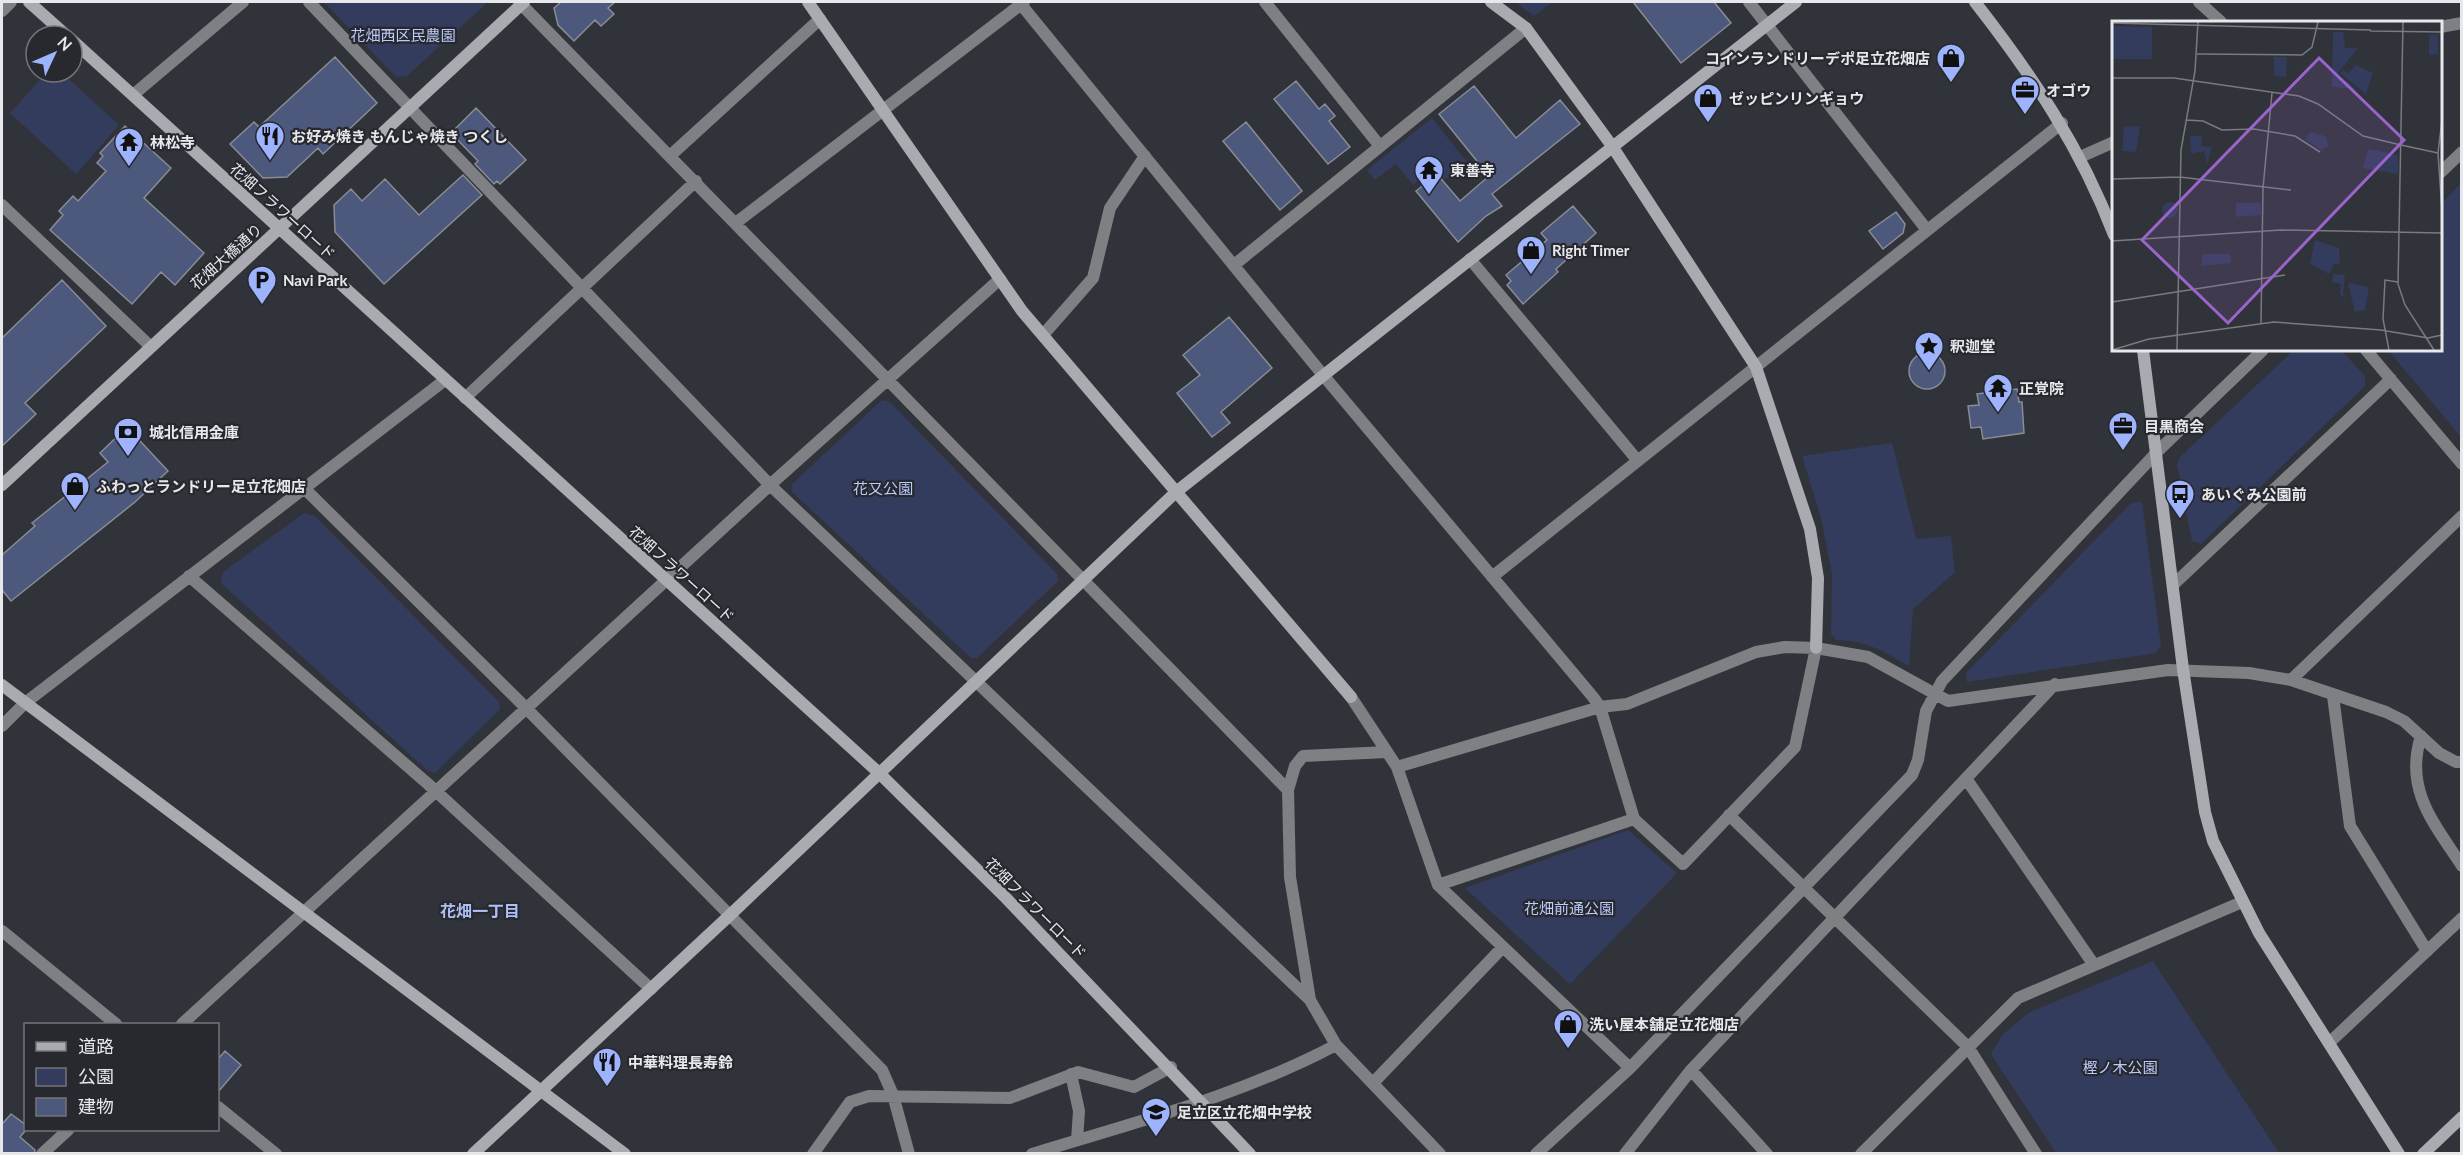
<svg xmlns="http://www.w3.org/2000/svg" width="2463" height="1155" viewBox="0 0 2463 1155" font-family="Lato,'Noto Sans JP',sans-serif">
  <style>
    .green { fill: #333c5d }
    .building { fill: #4d587d; stroke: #8a8c94; stroke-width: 1.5 }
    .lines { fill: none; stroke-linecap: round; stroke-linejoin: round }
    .lane { stroke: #7f8083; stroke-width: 12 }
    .street { stroke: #7f8083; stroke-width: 12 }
    .secondary { stroke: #a9abb0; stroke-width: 12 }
    .labels { text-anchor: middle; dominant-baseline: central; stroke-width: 4.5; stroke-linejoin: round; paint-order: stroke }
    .park-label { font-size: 15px; fill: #bbcbfd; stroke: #27292f }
    .poi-label { font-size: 15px; font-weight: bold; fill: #e6e8ec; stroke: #27292f; text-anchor: start }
    .street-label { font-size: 15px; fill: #e6e8ec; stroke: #27292f }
    .neighbourhood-label { font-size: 16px; font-weight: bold; fill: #aebff6; stroke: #27292f }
    .inset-road { fill: none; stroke: #797b81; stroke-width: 1.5 }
    .view { fill: #9b64cc; fill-opacity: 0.15; stroke: #9b64cc; stroke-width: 3 }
    .inset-edge { fill: none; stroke: #e6e8ec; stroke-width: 3 }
  </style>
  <rect width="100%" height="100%" fill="#31333a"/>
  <path class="green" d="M324,2H488L407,76L396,77Z
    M1515,2H1553L1534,16Z
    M47,72H61L119,125L76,174L10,113Z
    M1432,118L1467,162L1445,180L1435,168L1413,185L1396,164L1375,180L1367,170Z
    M2461,183V437L2388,350H2440L2441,204Z
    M2294,350H2341L2365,376V386L2201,544L2192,541L2177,464L2180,457Z
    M882,400L890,402L1057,574L1058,581L977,658H971L792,492V484Z
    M1892,443L1916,539L1951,536L1955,572L1913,609L1909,666C1885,652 1865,640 1836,640L1831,634L1832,574L1821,518L1802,456Z
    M2142,502L2161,646L2156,653L1967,682L1966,673L2131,503Z
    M304,513L315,516L499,702L500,709L435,773L428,771L221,583L223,572Z
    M1628,830L1677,873L1570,984L1465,888Z
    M2153,961L2279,1153H2056L1991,1054L2003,1034L2030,1012Z"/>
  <path class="building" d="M561,2H615L608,8L614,14L601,26L595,20L574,41L558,25L554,8Z
    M1633,2H1714L1731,23L1681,63Z
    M335,57L377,103L323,154L318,148L287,177L263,178L230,144L254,122L259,127Z
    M1296,81L1319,109L1325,104L1335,116L1329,121L1350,147L1328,164L1274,99Z
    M1474,86L1516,138L1560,100L1580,124L1492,194L1502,206L1486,216L1458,242L1416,191L1437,174L1460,201L1489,176L1439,114Z
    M476,108L526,160L500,184L497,181L494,184L475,164L478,161L451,133Z
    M1246,122L1302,191L1280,210L1223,141Z
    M125,126L171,168L144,198L204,253L175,285L161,272L132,304L50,230L63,215L59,211L73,196L78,201L106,171L97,163L103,156L100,153Z
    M463,175L482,195L384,284L335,232L334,205L351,189L362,201L385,179L419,215Z
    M1573,206L1596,233L1556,269L1558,272L1523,304L1507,285L1511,281L1506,275L1547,240L1541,233Z
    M1896,212L1905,224L1903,233L1883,249L1869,231Z
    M62,280L106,326L25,403L36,414L2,446V338Z
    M1229,317L1272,368L1221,412L1230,423L1212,437L1177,393L1200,375L1183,355Z
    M1909 371a18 18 0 1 1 36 0a18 18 0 1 1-36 0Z
    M2017,389L2019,402H2022L2024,433L1983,439L1981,427L1971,428L1968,406L1979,405L1977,394Z
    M127,427L168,471L135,502L11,601L2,590V555L35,526L32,523L108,462L100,453Z
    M225,1051L241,1065L218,1092V1059Z
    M11,1114L26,1125V1130L20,1137L35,1150L34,1154H2V1121L3,1123Z"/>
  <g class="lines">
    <path class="lane" d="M1071,1074L1079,1111L1077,1140"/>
    <path class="street" d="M309,2L770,485L1310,1000
      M519,2L1288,790
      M1019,2L1323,375L1593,697L1600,707L1634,819L1683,864L1795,747L1816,648
      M1265,2L1379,145
      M1749,2L1927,230
      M2199,2L2221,22
      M2,11L11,2
      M2440,27L2462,23
      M133,95L243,2
      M671,155L820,19
      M2080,157L2114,142
      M2440,173L2462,152
      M2,205L150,346
      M737,222L1024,2
      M1470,259L1638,461
      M1234,265L1526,28
      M1043,335L1093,278L1110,208L1145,156
      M2366,350L2462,464
      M465,398L696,181
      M303,487L519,701L882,1070L893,1095L909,1154
      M189,576L428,784L651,989
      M1492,577L2062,123
      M2173,585L2391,379
      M2291,680L2462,516
      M2333,696L2350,826L2427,951
      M1351,697L1397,767L1438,885L1630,1068
      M2,726L25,703L445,380
      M2421,736C2404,790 2434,823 2462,866
      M1387,752L1303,756L1295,766L1288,790L1290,877L1310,1000L1336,1045L1440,1154
      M1397,767L1600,707L1627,704L1756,652L1785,647L1816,648L1868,657L1948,701L2168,670L2249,673L2291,680L2386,712L2404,721L2439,753L2456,762H2462
      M1967,780L2094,965
      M1729,815L1968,1047L2036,1154
      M1438,885L1634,819
      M2,931L116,1024
      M182,1024L770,485L1000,279
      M2330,1042L2462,918
      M1691,1070L1767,1154
      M1373,1083L1503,947
      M218,1107L276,1154
      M42,1154L68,1130
      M813,1154L850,1102L869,1096L1010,1098L1078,1072L1134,1087L1171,1067
      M1032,1154C1135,1122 1240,1096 1336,1045
      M1536,1154L1630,1068L1912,775L1918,760L1926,711L1942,681L2158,451L2263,350
      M1625,1154L1691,1070L2055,684
      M1861,1154L2018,998L2242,902"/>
    <path class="secondary" d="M29,2L67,36
      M808,2L1022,311L1351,697
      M1491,2L1526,28L1612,146L1756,367L1810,529L1818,578L1816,648
      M1975,2C2032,75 2081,148 2114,235
      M72,40L878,772L1006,898L1250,1154
      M2143,350L2183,669L2205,812L2213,841L2259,933L2399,1154
      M2,485L524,2
      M2,685L625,1154
      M473,1154L729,916L1176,492L1796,2
      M2423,1154L2462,1117"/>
  </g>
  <defs>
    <g id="shop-pin" transform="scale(1.5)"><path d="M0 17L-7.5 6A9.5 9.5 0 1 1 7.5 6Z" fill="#9eb3fd" stroke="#27292f"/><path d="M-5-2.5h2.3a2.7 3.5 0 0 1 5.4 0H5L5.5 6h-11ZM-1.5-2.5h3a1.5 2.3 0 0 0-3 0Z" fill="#111"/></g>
    <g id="office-pin" transform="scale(1.5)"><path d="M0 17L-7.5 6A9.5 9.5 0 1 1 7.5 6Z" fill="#9eb3fd" stroke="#27292f"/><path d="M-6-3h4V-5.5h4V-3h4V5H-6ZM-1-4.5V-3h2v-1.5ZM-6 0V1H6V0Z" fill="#111"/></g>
    <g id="restaurant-pin" transform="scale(1.5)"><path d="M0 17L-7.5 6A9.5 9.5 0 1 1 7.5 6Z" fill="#9eb3fd" stroke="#27292f"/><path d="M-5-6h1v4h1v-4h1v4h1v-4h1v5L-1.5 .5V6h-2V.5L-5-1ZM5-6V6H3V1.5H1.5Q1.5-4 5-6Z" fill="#111"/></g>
    <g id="temple-pin" transform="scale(1.5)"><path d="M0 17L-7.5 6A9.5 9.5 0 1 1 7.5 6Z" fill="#9eb3fd" stroke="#27292f"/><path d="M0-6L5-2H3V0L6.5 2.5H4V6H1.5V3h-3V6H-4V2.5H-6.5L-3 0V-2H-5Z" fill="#111"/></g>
    <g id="parking-pin" transform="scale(1.5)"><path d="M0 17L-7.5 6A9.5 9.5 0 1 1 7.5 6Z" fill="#9eb3fd" stroke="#27292f"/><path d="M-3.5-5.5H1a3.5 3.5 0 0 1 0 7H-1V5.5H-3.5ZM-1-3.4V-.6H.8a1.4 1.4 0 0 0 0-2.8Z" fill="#111"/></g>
    <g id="sight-pin" transform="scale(1.5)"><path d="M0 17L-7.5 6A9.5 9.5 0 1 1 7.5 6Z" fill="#9eb3fd" stroke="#27292f"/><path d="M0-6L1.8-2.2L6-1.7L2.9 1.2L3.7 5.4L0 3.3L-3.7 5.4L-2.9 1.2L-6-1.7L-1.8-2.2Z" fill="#111"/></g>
    <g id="bank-pin" transform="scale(1.5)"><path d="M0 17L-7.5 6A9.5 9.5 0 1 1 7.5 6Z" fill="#9eb3fd" stroke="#27292f"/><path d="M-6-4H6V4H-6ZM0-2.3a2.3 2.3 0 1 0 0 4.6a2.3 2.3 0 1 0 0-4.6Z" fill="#111"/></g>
    <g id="bus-pin" transform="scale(1.5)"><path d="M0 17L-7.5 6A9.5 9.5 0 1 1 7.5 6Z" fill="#9eb3fd" stroke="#27292f"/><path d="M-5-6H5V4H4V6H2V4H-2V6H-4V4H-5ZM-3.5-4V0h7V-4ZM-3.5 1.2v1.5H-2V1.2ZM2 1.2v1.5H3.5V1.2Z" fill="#111"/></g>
    <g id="school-pin" transform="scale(1.5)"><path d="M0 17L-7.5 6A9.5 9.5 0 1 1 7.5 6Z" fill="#9eb3fd" stroke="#27292f"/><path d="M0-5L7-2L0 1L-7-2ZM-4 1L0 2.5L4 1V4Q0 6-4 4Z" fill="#111"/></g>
  </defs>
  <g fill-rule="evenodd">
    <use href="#shop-pin" x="1951" y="58"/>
    <use href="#office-pin" x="2025" y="90"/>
    <use href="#shop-pin" x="1708" y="98"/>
    <use href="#restaurant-pin" x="270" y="136"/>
    <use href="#temple-pin" x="129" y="142"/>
    <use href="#temple-pin" x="1429" y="170"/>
    <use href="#shop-pin" x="1531" y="250"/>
    <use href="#parking-pin" x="262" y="280"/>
    <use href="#sight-pin" x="1929" y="346"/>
    <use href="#temple-pin" x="1998" y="388"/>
    <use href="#office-pin" x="2123" y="426"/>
    <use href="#bank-pin" x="128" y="432"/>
    <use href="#shop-pin" x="75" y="486"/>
    <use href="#bus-pin" x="2180" y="494"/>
    <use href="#shop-pin" x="1568" y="1024"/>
    <use href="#restaurant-pin" x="607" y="1062"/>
    <use href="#school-pin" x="1156" y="1112"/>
  </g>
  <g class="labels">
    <g class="park-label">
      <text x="403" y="35">花畑西区民農園</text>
      <text x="883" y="488">花又公園</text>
      <text x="1569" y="908">花畑前通公園</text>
      <text x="2120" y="1067">樫ノ木公園</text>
    </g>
    <g class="poi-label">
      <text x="1930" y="58" text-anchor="end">コインランドリーデポ足立花畑店</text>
      <text x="2046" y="90">オゴウ</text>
      <text x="1729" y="98">ゼッピンリンギョウ</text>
      <text x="291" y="136">お好み焼き もんじゃ焼き つくし</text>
      <text x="150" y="142">林松寺</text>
      <text x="1450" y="170">東善寺</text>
      <text x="1552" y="250">Right Timer</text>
      <text x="283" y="280">Navi Park</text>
      <text x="1950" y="346">釈迦堂</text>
      <text x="2019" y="388">正覚院</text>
      <text x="2144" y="426">目黒商会</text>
      <text x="149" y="432">城北信用金庫</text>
      <text x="96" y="486">ふわっとランドリー足立花畑店</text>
      <text x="2201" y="494">あいぐみ公園前</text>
      <text x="1589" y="1024">洗い屋本舗足立花畑店</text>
      <text x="628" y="1062">中華料理長寿鈴</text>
      <text x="1177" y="1112">足立区立花畑中学校</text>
    </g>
    <g class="street-label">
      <text transform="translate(283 211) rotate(42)">花畑フラワーロード</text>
      <text transform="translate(226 256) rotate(-42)">花畑大橋通り</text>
      <text transform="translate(682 574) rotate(42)">花畑フラワーロード</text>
      <text transform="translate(1036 908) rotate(45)">花畑フラワーロード</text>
    </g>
    <g class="neighbourhood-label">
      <text x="480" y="910">花畑一丁目</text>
    </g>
  </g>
  <g transform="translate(2112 21)">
    <rect width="330" height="330" fill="#31333a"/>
    <path d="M0,5L40,6V38H0ZM221,11H231L233,27H246L225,53L244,68L220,66ZM326,13V33L317,34V14ZM162,36H175L174,56L162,55ZM244,44L261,52L254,73L228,52L231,49L236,53ZM12,105L28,106L24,131L10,130ZM199,111L213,115L217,125L209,129L193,118ZM78,115H90L89,125L100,126L95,143L92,130L79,133ZM256,128L286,134V153L251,147ZM50 189a8 8 0 1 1 16 0a8 8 0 1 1-16 0ZM124,182H149V194L124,196ZM203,219L227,227L228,243H222L217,253L198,243ZM91,233H118L119,242L89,245ZM221,253L233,254L231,272L234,276L228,274L229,263L220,261ZM236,262L257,266L253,289L243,291Z" fill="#333c5d"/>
    <path class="inset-road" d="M291,1L286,263L293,284L322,329M0,2L259,9M258,10L330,11M85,33L190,34L200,26L206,1M0,57H62L187,75L206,83L251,115L289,124M74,99L91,100L110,109L142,108L183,115L208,131M330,99L326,132L330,190M289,124L326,132M0,158L68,156L179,169M0,220L169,209L330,212M0,281L173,254M149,302L151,167L160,72M0,329L37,318L162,301L269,309L316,317L330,314M65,329L69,129L83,50L86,1M277,329L271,298L273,259L286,261"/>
    <path class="view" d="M207,37L292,119L116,302L30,219Z"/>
    <rect width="330" height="330" class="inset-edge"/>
  </g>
  <rect width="2463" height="1155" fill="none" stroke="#e6e8ec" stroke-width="6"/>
  <rect x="24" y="1023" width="195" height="108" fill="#27292f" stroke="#73757b" stroke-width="1.5"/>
  <rect x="36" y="1042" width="30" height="9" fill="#a9abb0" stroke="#73757b" stroke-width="1.5"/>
  <text x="78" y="1053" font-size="18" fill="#e6e8ec">道路</text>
  <rect x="36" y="1068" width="30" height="18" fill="#333c5d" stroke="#73757b" stroke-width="1.5"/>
  <text x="78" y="1083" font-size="18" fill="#e6e8ec">公園</text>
  <rect x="36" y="1098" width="30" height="18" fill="#4d587d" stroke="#73757b" stroke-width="1.5"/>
  <text x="78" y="1113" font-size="18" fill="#e6e8ec">建物</text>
  <g transform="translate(54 54) rotate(46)"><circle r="28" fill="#27292f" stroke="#73757b" stroke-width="1.5"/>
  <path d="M0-4.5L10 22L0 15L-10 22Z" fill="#9eb3fd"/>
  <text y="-9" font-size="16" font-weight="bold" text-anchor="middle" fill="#e6e8ec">N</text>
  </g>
</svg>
